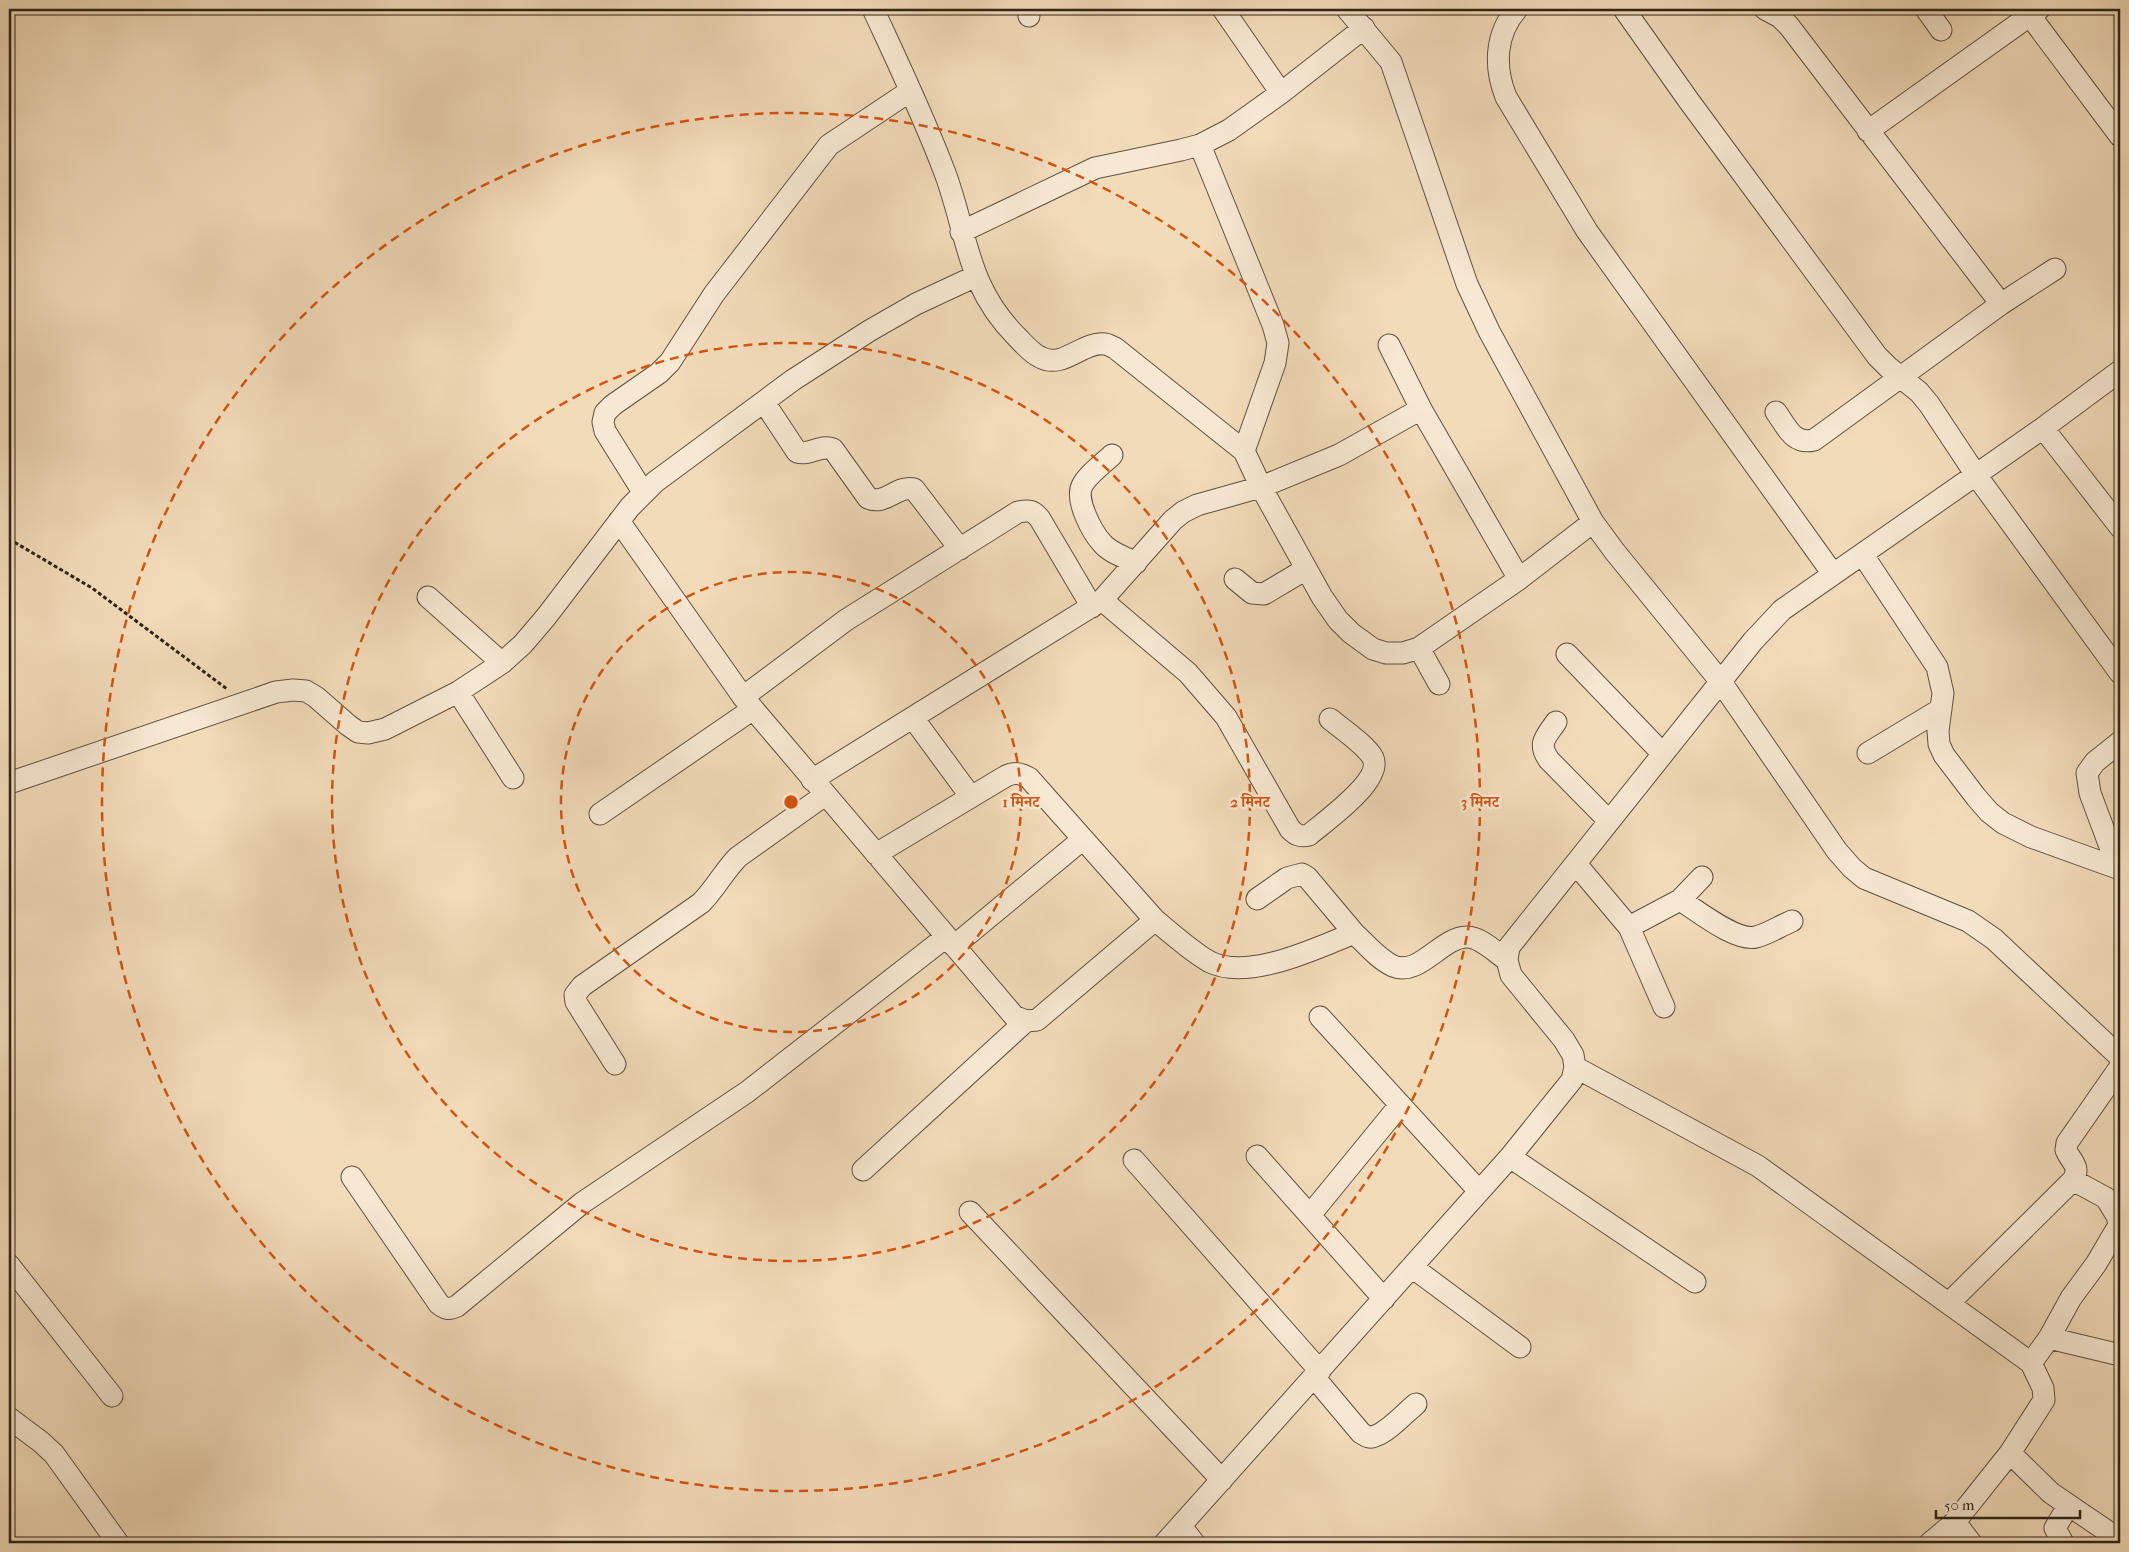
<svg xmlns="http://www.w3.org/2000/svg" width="2129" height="1552" viewBox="0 0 2129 1552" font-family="'IM FELL French Canon','Noto Serif Devanagari',serif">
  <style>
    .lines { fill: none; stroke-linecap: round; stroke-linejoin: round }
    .minor-casing { stroke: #5e5142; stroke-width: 23 }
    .path { stroke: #2d231b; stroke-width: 3; stroke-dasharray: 4 2.5; stroke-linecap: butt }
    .minor { stroke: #f7e8d2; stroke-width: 21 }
    .ring { fill: none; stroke: #d5540e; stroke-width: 2.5; stroke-dasharray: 9 6 }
    .centre { fill: #d5540e; stroke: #f7e8d2; stroke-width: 2.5 }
    .ring-label { font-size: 15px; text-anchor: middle; font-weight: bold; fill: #d5540e; stroke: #f7e8d2; stroke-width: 5; stroke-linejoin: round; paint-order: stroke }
  </style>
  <rect width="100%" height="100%" fill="#f2dbb9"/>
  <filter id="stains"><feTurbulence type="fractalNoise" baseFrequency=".004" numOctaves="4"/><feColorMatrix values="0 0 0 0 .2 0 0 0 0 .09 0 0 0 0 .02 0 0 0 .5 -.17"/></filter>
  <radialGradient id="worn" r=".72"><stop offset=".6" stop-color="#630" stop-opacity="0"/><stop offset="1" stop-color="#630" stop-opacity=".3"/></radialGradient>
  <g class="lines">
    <g class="minor-casing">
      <path id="minor" d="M873,9C898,63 924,117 945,173C968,235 966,286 1017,337C1024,344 1031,353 1040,357C1063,370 1082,341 1105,344C1108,344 1112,347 1115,348L1244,451L1261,487L1322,597L1338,620L1351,633L1373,649L1386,653H1403L1419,648L1519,579L1593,522
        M1028,9L1029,16
        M1223,9L1281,93
        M1347,9L1391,62L1467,284L1489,331L1593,522L1615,552L1721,682L1837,851L1852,868L1864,878L1968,921L1994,939L2120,1057
        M1517,9C1495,34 1494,67 1506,97L1587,231L1833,574
        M1624,9L1689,101L1877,356L1888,367L1919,392L1929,404L1976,475L2120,673
        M1765,9L1780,17L1789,26L2001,304L1814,440C1793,445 1787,427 1776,412
        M1926,9L1941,30
        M2025,9L2120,136
        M1868,131L2039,9
        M1200,145L1273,325L1278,343L1275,363L1244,451
        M961,232L1095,168L1181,150L1200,145L1229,130L1281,93L1364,28
        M2001,304L2055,269
        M1389,345L1421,409
        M764,402L797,452C810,456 820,444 833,449L868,498C885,506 897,485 914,489L960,549
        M2043,428L2120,527
        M1112,455C1103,464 1087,475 1082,486C1075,500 1092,532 1102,543C1110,553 1125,557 1136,563
        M643,492L605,431L603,422L605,413L613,405L659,373L670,362L714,294L829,145L910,91
        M619,521L743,697L1014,1016L1026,1021L1037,1020L1155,920C1170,932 1193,953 1210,962C1249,981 1317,948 1354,933C1365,943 1378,959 1393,966C1420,977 1441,937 1467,937C1481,937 1496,953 1507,960
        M1863,555L1937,667L1943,693L1938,731L1939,744L1944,755L1976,797L1989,812L2003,823L2031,837L2120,869
        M1235,579L1252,593L1264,594L1306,569
        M428,597L502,663
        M1102,600L1188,673L1226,717L1290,829C1296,835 1300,837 1309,835C1324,822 1383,781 1373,758C1367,746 1341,728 1330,719
        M1419,648L1439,684
        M1567,654L1663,754
        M458,692L513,778
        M743,697L846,620L1018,512C1029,510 1033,510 1040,519L1092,607
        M913,718L971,797
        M1556,722C1546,737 1537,743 1549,760L1609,821
        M1868,753L1941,709
        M812,780L1102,600L1173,520L1183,512L1197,505L1261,487L1339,455L1421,409L1519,579
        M9,783L276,692L293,690L306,691L316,697L348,725L358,732L368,733L385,729L458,692L502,663L523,644L546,617L630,507L655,482L793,380L869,331L916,304L976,276
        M600,814L753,709
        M876,854L1006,776C1015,772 1020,773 1029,778L1155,920
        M1576,864L1629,927L1664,1007
        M2118,868L2090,793L2087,773L2095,762L2120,742
        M1257,899L1287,878L1302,874L1307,877L1354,933
        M1680,900C1698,911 1736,942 1756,937C1768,934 1780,926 1792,921
        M1629,927L1680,900L1702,877
        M954,946L1083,839
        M1320,1017L1479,1191
        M615,1064L576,1002L575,995L582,986L701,903C715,889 724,871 738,857L825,795
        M1575,1067L1758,1166L2031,1363L2043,1388L2044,1400L2010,1453L1955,1522L1971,1543
        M1257,1156L1384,1299
        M1510,1157L1695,1282
        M1134,1160L1320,1371
        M863,1170L1026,1021
        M352,1177L439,1304C445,1309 449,1310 457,1306L582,1203L747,1092L946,937
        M970,1212L1222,1480
        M1310,1215L1400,1105
        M9,1265L112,1396
        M1412,1267L1520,1347
        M1949,1303L2073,1180C2081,1166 2071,1162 2066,1150L2067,1143L2120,1067
        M2049,1338L2120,1355
        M2031,1363L2049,1338L2071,1298L2096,1264L2119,1225L2117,1216L2106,1198L2073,1180
        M1314,1377L1361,1433C1366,1436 1370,1439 1375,1436C1388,1432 1405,1413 1416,1404
        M9,1418L41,1442L54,1454L118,1543
        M2010,1453L2051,1493L2120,1540
        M1181,1526L1194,1543
        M1165,1543L1510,1157L1572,1080L1575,1067L1573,1055L1564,1040L1511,975L1507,960L1509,947L1753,641L1782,610L2043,428L2120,371
        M1930,1543L1955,1522
        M2063,1543L2055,1528L2068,1506"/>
    </g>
    <path class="path" d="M9,539L92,588L227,689"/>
    <use href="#minor" class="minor"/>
  </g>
  <g class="ring">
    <circle cx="791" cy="802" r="230"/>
    <circle cx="791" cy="802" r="459"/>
    <circle cx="791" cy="802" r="689"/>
  </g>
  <circle cx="791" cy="802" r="8" class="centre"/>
  <g class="ring-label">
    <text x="1021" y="807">1 मिनट</text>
    <text x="1250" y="807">2 मिनट</text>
    <text x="1480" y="807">3 मिनट</text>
  </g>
  <rect width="2129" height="1552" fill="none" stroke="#f2dbb9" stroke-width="30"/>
  <rect x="10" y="10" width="2109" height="1532" fill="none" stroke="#2d231b" stroke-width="2.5"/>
  <rect x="15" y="15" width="2099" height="1522" fill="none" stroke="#2d231b"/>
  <path d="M1936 1510v8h144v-8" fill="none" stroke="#2d231b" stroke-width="2.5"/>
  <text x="1944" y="1510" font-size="15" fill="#2d231b" stroke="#f7e8d2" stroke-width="4" paint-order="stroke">50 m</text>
  <rect width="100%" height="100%" filter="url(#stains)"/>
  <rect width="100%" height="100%" fill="url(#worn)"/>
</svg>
